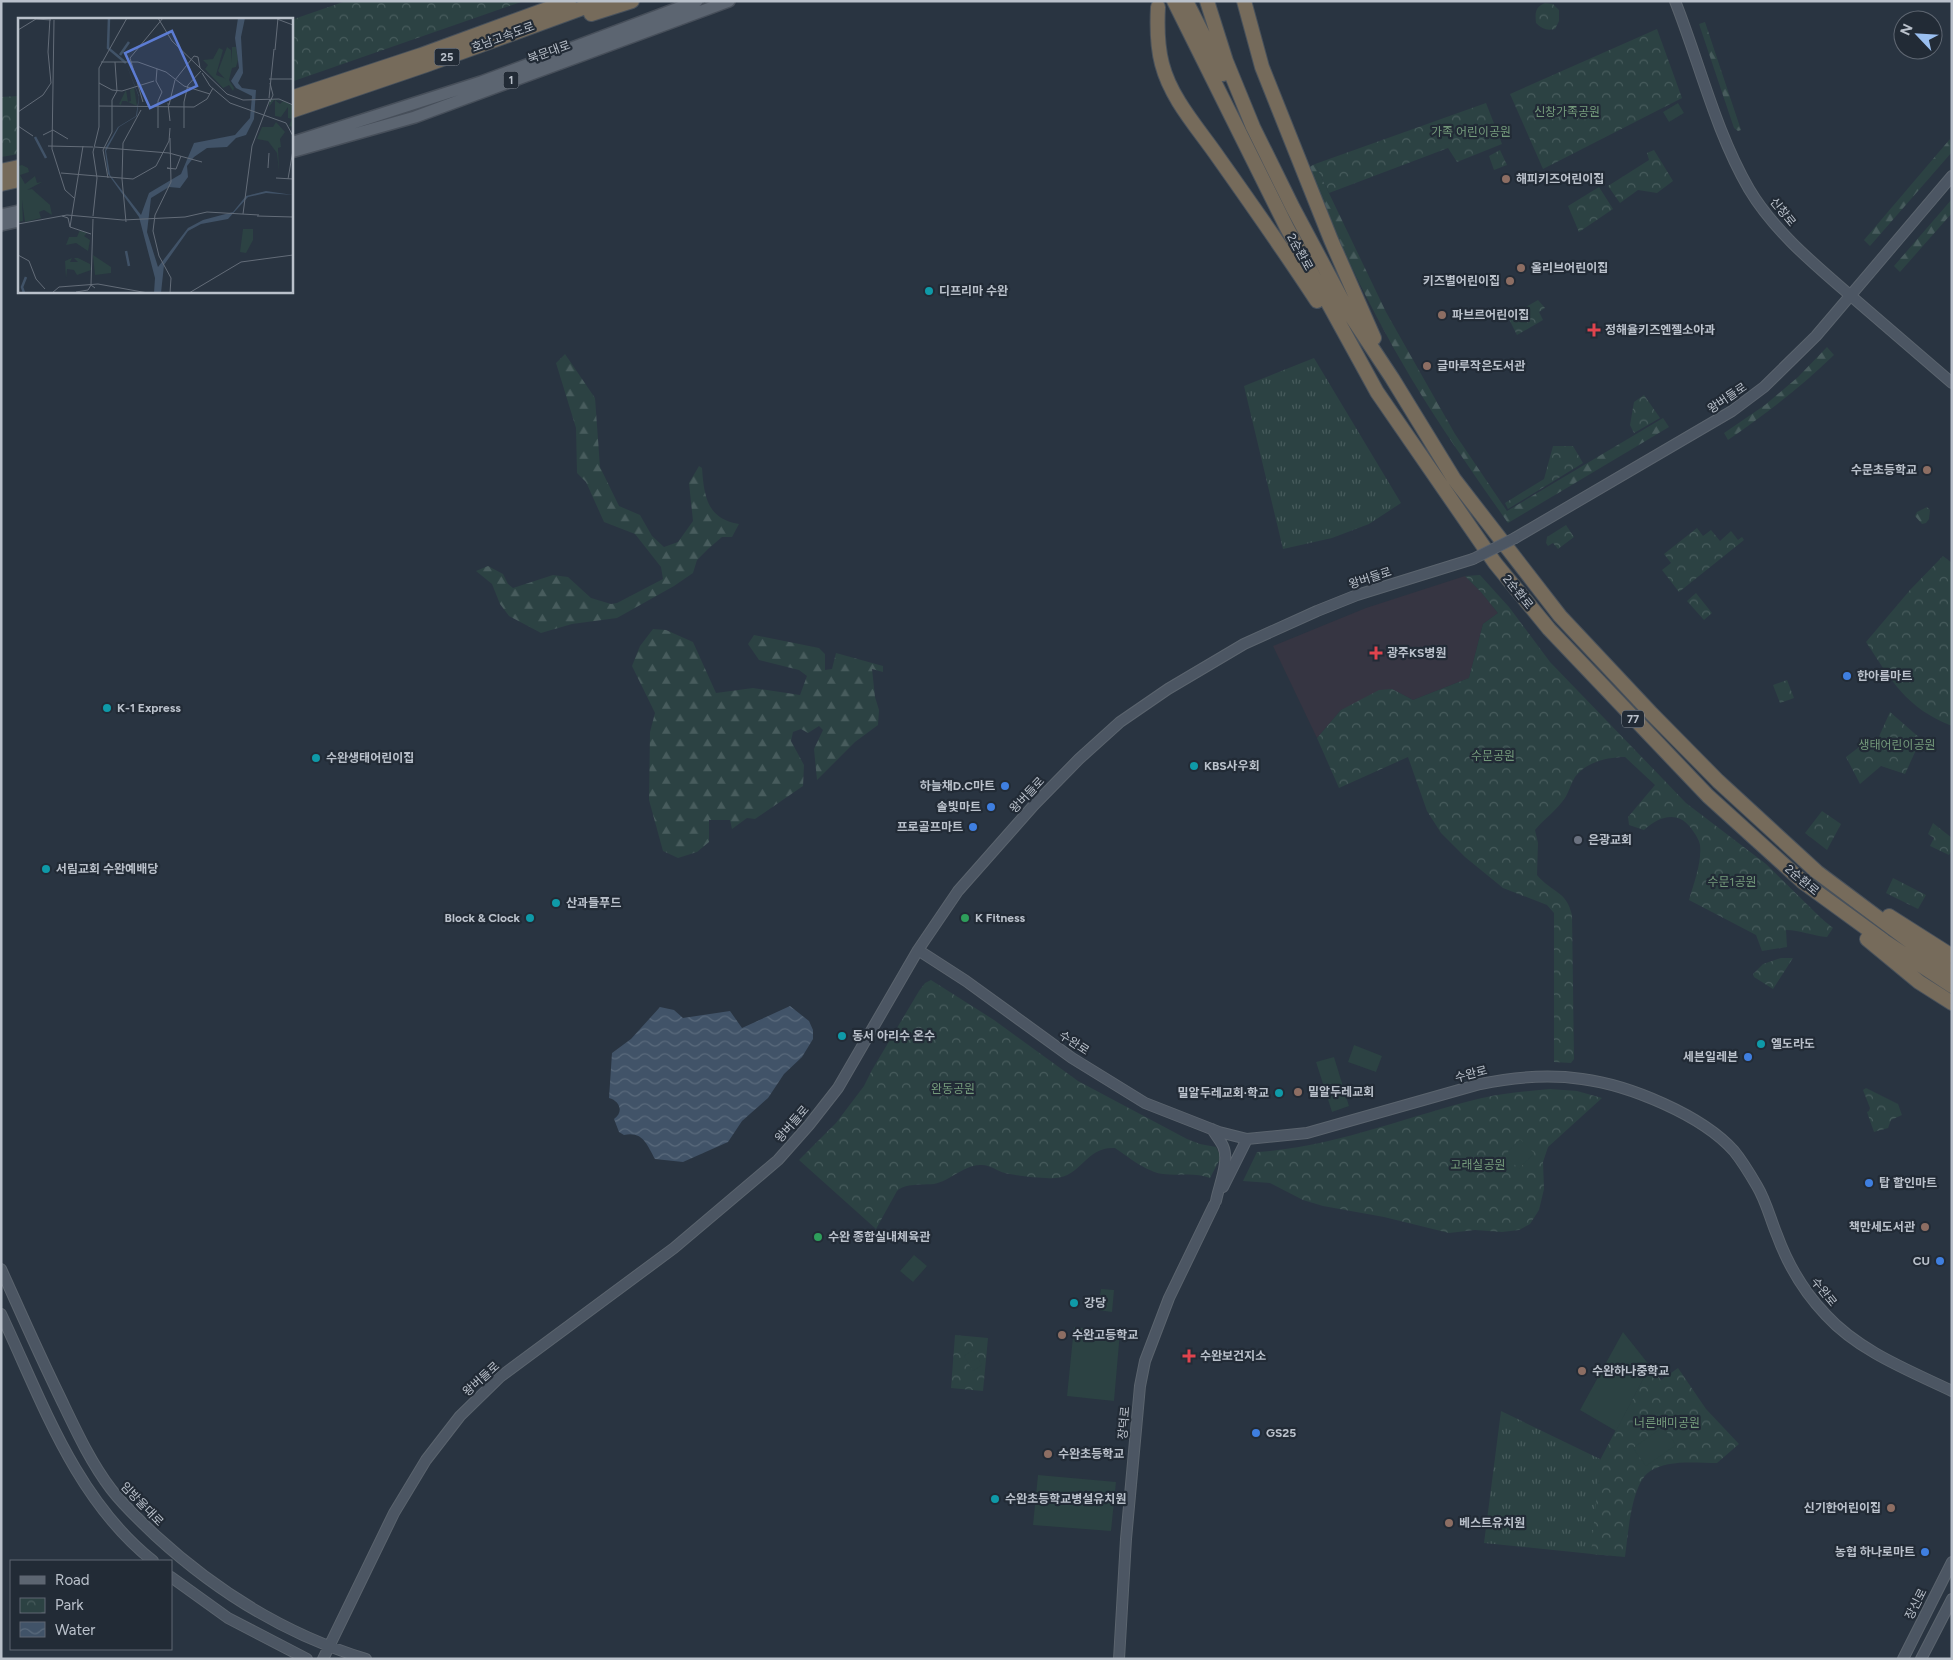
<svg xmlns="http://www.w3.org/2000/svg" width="1953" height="1660" viewBox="0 0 1953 1660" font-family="Figtree,'Noto Sans KR',sans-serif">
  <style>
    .medical { fill: #363542 }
    .grass { fill: url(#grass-tufts) }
    .forest { fill: url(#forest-firs) }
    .park { fill: url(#park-crowns) }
    .garden { fill: #2c4243 }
    .water { fill: url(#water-waves) }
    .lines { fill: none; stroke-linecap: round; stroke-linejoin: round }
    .secondary-casing { stroke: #5b646e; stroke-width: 12 }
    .primary-casing { stroke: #474f5a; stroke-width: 14 }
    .highway-casing { stroke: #48515b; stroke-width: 16 }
    .secondary { stroke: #4c5663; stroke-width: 10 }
    .primary { stroke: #5c6571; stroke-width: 11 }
    .highway { stroke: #766b5b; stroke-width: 14 }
    .secondary-bridge-casing { stroke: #5b646e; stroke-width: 12; stroke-linecap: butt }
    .secondary-bridge { stroke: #4c5663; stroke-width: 10 }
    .education-dot { fill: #8d6e63; stroke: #222b36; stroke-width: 2 }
    .culture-dot { fill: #0f9aa8; stroke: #222b36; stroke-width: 2 }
    .health-dot { fill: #e0444e; stroke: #222b36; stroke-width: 2 }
    .shop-dot { fill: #3f7fe0; stroke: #222b36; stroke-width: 2 }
    .worship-dot { fill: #6b7280; stroke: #222b36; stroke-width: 2 }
    .leisure-dot { fill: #2e9e5b; stroke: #222b36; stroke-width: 2 }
    .labels { text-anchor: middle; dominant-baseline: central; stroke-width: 4.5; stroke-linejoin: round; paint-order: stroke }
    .shield { fill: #222b36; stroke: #8c949e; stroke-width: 1 }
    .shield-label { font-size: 11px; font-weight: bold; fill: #bac1cb }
    .street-label { font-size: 12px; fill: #bac1cb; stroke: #222b36 }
    .park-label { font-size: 12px; fill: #749a7b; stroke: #222b36 }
    .poi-label { font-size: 12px; font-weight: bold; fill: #bac1cb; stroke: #222b36; text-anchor: start }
    .inset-river { fill: none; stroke: #415368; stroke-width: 2.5 }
    .inset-road { fill: none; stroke: #636c78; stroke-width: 1 }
    .view { fill: #5c7cd3; fill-opacity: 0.15; stroke: #5c7cd3; stroke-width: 2.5 }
    .inset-edge { fill: none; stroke: #bac1cb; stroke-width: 2.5 }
  </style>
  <defs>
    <pattern id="grass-tufts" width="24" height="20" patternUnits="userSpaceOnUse" patternTransform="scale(1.25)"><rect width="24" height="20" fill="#2c4243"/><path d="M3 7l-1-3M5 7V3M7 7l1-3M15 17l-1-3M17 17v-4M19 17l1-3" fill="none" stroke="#485c5d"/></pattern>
    <pattern id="forest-firs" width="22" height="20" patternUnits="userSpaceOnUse" patternTransform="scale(1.25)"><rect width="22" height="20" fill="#2c4243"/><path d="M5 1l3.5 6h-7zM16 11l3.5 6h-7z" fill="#485c5d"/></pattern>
    <pattern id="park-crowns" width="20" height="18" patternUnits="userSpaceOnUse" patternTransform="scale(1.25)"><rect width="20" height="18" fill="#2c4243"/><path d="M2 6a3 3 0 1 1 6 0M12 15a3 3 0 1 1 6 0" fill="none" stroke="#485c5d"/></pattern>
    <pattern id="water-waves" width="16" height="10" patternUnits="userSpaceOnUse" patternTransform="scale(1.25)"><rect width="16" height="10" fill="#415368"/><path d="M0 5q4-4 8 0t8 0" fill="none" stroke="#5a6a7c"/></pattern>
  </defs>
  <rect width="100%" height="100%" fill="#293441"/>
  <path class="medical" d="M1465,576L1481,592L1498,613L1483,624L1469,678L1413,700L1392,689L1341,710L1317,738L1273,646L1366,608Z"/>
  <path class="grass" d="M1314,358L1401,503L1369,524L1332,538L1283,549L1244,386Z
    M1501,1411L1600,1459L1602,1555L1484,1543Z"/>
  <path class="forest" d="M1705,22L1741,130L1738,131L1734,128L1699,24Z
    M1950,139L1952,152L1870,246L1864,240Z
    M1315,164L1386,312L1455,434L1507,511L1663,418L1669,427L1508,523C1475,476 1441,428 1411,378C1371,311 1337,240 1307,168Z
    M1952,199V213L1900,272L1894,266Z
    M1827,347L1834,355C1801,387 1766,414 1728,440L1724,433L1765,405L1798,377Z
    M565,354L595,398L600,467L619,506L640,515L652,536L664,547L678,542L693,521L689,483L699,466L702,468C704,496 707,519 739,524L732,537H722L708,549L697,560L693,573L674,586L617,618L572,624L541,633L509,616L500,604L492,584L476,571L488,566L503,574L508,584L513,588L553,575L568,577L591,598L611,604L617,603L663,579L661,567L635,534L604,522L586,482L577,473L576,428L556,363Z
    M1927,507L1930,510L1929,519L1926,523L1922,524L1915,516L1917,512Z
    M653,629L666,630L693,642L716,693L753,688L800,695L807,676L799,670L759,660L748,644L754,635L819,648L825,654V670L832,669L836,653L883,666V672L872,669L875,697L879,710L878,725L855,742L817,780L814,749L823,730L819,726L808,733L801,729L793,732L791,741L804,765L803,786L755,819L747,818L732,829L730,820H709V842L697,852L678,858L663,851L649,800L650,732L655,713L632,666L640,646Z"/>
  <path class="park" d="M346,1H524L291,82V20Z
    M1545,3L1553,4L1559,10V21L1555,29C1547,31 1542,29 1536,23C1535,13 1535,7 1545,3Z
    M1657,29L1682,98L1543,169L1510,94Z
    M19,96V154L1,157V97Z
    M1486,103L1502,144L1457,162L1448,148L1329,193L1315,164Z
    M1500,150L1507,165L1494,170L1489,156Z
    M1654,150L1673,181L1657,193L1638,190L1620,203L1608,186L1649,160L1647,153Z
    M1599,187L1613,209L1579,232L1568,206Z
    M1538,300L1545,308L1539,312L1543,320L1517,335L1508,317Z
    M1644,395L1660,418L1634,433L1630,425L1634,402Z
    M1553,446H1573L1583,463L1508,509L1505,503L1544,479Z
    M1566,525L1574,537L1558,549L1553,543L1548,546L1546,543L1547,537Z
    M1697,528L1703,536L1711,530L1720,541L1731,531L1738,540L1742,537L1744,540L1679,592L1662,570L1671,563L1664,554Z
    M1943,556L1952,563V726C1906,708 1891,680 1866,642L1910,590Z
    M1480,575L1509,607L1550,662L1662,778L1686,803L1766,864L1822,919L1833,928L1827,937C1813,936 1800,930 1786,930L1787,947L1762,951L1756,935L1689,900C1694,883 1702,862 1700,845C1699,840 1696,835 1693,831C1680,810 1660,815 1644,830L1629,825L1628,817L1655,785L1625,757C1608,757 1586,762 1575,777C1571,783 1569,792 1565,798C1557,810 1544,819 1535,830L1538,843L1537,875C1552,893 1566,890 1572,915L1574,1059L1571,1063L1554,1062V913L1547,905L1503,888L1465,857L1441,833L1427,811L1408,757L1339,788L1317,738L1341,710L1379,690L1392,689L1413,700L1469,678L1483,624L1498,613L1481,592L1465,576Z
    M1696,593L1712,613L1704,620L1687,601Z
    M1787,680L1794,698L1780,703L1773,685Z
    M1890,712L1921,739L1905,774L1881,766L1860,784L1846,757L1863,744L1877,741Z
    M1822,811L1841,824L1827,850L1805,833Z
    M1933,823L1952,838V850L1949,855L1930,846L1934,838L1928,834Z
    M1893,878L1926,895L1918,909L1886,893Z
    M1781,958H1793L1773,989L1754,977L1753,974L1763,964Z
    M931,980L994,1020L1078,1081L1187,1139L1200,1144L1216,1147L1221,1157L1210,1178C1196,1172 1179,1176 1163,1174C1147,1172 1128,1157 1115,1148C1086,1146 1081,1177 1055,1178C1042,1179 1018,1176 1005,1173C997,1171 989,1164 980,1165C962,1166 950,1181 934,1184C922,1185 905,1183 897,1191L876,1229L799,1160L836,1123L864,1086L872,1070L919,991L925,983Z
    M1866,1088L1898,1104L1902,1115L1891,1120L1888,1128L1874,1132L1867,1112L1869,1111L1870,1108L1863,1090Z
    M1550,1089L1577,1091L1602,1098L1548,1147L1543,1162L1544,1189L1539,1210L1530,1224L1519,1230L1502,1232L1475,1230L1449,1233L1384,1217L1323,1206L1303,1200L1270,1183L1243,1181L1257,1152C1336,1147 1407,1116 1482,1098C1504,1093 1527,1091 1550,1089Z
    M955,1335L988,1338L983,1391L951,1388Z
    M1650,1366L1661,1380L1678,1368L1706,1409L1739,1444L1717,1463C1696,1463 1667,1459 1649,1472C1631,1485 1628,1536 1625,1557L1591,1554L1600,1460Z"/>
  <path class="garden" d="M1678,103L1684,113L1669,122L1663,112Z
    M1354,1045L1382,1056L1376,1072L1348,1062Z
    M1334,1057L1349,1106L1332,1112L1316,1062Z
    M1520,1139L1534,1153L1519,1169L1505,1155Z
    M914,1255L927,1266L913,1282L900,1271Z
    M1101,1289L1114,1290L1112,1312L1098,1310Z
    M1074,1327L1120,1332L1114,1401L1067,1396Z
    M1623,1332L1650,1366L1616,1431L1580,1410Z
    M973,1350L982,1365L973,1371L964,1356Z
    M1663,1427L1676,1445L1646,1466L1633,1448Z
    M1038,1475L1116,1482L1111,1531L1033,1525Z"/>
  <path class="water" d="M790,1006L809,1021L813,1030V1039L802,1057L784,1074L768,1098L742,1121L728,1142L683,1162L655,1159C647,1145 643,1131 624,1135L619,1132L614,1119C624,1112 620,1101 609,1098L612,1053L631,1039L660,1007L674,1010L683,1018L730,1011L742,1028Z"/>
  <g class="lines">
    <g class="secondary-casing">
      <path id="secondary" d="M1675,1C1700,64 1715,130 1749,189C1774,231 1814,264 1851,296C1885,325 1918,354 1952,383
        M1515,538L1732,411L1764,387L1816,336L1952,176
        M918,950L966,981L1072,1058L1145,1103L1219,1132L1247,1139L1307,1133L1480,1084C1514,1077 1548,1074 1582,1079C1629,1085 1702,1115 1734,1151C1743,1162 1750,1174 1757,1186C1766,1201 1770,1218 1777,1235C1788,1265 1804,1292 1826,1315C1859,1351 1908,1370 1952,1391
        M1212,1129C1215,1134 1220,1140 1223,1146C1230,1161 1219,1185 1216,1201
        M1223,1187L1247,1139
        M1,1269C20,1311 38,1352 58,1393C74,1426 89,1460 111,1489C124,1506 140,1521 156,1536C216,1591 287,1635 366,1659
        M1,1314C42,1401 75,1499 153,1561
        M171,1577L228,1618L307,1659
        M323,1659L394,1513L426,1460L460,1416L500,1377L674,1248L778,1160L809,1125L838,1088L918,950L958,891L1034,805L1079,759L1120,722L1168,689L1244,644L1317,611L1357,595L1473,559
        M1119,1659L1126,1539L1140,1386L1145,1361L1169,1298L1214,1205
        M1903,1659L1952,1562
        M1921,1659L1952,1599"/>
    </g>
    <g class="primary-casing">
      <path id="primary" d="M291,143L481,82L697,1
        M291,152L415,117L729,1
        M1,215L19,211
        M1,225L19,221"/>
    </g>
    <g class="highway-casing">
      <path id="highway" d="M1174,1L1287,228L1377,392L1495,563L1549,629L1708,796L1803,882L1884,941L1952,986
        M1186,1L1223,74
        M1207,1L1226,61L1253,127L1293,208L1349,313L1392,378L1454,479L1560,616L1651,713L1718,781L1817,872L1952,973
        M1244,1L1262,67L1331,240L1374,338
        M1158,7C1157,26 1157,45 1162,64C1171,99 1198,128 1218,157C1252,205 1285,252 1317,301
        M591,14L632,1
        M291,98L421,55L569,1
        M291,111L426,65L602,1
        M1,171L19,167
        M1,184L19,180
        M1889,916L1952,956
        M1867,939L1919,982L1952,1003"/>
    </g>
    <use href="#secondary" class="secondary"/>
    <use href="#primary" class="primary"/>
    <use href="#highway" class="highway"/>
    <g class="secondary-bridge-casing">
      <path id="secondary-bridge" d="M1473,559L1515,538"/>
    </g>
    <use href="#secondary-bridge" class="secondary-bridge"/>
  </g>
  <g class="education-dot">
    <circle cx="1506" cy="179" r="5"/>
    <circle cx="1521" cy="268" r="5"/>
    <circle cx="1510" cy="281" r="5"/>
    <circle cx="1442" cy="315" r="5"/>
    <circle cx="1427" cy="366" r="5"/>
    <circle cx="1927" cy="470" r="5"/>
    <circle cx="1298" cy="1092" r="5"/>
    <circle cx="1925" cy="1227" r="5"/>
    <circle cx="1062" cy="1335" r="5"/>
    <circle cx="1582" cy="1371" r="5"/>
    <circle cx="1048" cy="1454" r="5"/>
    <circle cx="1891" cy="1508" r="5"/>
    <circle cx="1449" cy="1523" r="5"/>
  </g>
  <g class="culture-dot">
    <circle cx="929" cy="291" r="5"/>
    <circle cx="107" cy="708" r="5"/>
    <circle cx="316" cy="758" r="5"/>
    <circle cx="1194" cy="766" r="5"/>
    <circle cx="46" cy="869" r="5"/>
    <circle cx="556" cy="903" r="5"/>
    <circle cx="530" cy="918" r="5"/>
    <circle cx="842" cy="1036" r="5"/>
    <circle cx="1761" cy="1044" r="5"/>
    <circle cx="1279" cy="1093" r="5"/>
    <circle cx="1074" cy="1303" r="5"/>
    <circle cx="995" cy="1499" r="5"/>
  </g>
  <g class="health-dot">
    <path d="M1591.5 322.5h5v5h5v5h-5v5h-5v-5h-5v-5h5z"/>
    <path d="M1373.5 645.5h5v5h5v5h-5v5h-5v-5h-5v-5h5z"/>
    <path d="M1186.5 1348.5h5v5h5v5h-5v5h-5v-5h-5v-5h5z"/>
  </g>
  <g class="shop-dot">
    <circle cx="1847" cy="676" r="5"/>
    <circle cx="1005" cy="786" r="5"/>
    <circle cx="991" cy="807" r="5"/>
    <circle cx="973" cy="827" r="5"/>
    <circle cx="1748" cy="1057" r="5"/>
    <circle cx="1869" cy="1183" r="5"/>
    <circle cx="1940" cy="1261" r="5"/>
    <circle cx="1256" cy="1433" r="5"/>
    <circle cx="1925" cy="1552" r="5"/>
  </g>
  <circle class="worship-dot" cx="1578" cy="840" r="5"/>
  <g class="leisure-dot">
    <circle cx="965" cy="918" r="5"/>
    <circle cx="818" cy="1237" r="5"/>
  </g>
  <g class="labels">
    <g class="shield">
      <rect x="434.5" y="48.5" width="25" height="17" rx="4"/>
      <rect x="503.5" y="71.5" width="15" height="17" rx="4"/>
      <rect x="1622" y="710.5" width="22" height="17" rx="4"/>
    </g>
    <g class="shield-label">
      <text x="447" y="57">25</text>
      <text x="511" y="80">1</text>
      <text x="1633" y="719">77</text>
    </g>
    <g class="street-label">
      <text transform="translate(503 37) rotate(-20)">호남고속도로</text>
      <text transform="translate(549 52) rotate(-20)">북문대로</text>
      <text transform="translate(1783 212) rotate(51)">신창로</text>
      <text transform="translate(1300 252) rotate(61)">2순환로</text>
      <text transform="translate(1727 398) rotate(-34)">왕버들로</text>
      <text transform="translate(1370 578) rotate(-18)">왕버들로</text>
      <text transform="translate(1518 592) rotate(51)">2순환로</text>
      <text transform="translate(1027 795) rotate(-47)">왕버들로</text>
      <text transform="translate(1802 880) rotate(40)">2순환로</text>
      <text transform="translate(1074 1043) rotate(33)">수완로</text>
      <text transform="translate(1471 1074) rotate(-14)">수완로</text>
      <text transform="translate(792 1124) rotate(-49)">왕버들로</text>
      <text transform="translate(1824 1292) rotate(51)">수완로</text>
      <text transform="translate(481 1379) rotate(-42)">왕버들로</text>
      <text transform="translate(1124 1423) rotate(-85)">장덕로</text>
      <text transform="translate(142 1504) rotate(46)">임방울대로</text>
      <text transform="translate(1916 1604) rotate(-63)">장신로</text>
    </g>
    <g class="park-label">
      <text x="1567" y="112">신창가족공원</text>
      <text x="1471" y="132">가족 어린이공원</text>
      <text x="1897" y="745">생태어린이공원</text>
      <text x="1493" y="756">수문공원</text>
      <text x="1732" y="882">수문1공원</text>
      <text x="953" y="1089">완동공원</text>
      <text x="1478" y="1165">고래실공원</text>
      <text x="1667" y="1423">너른배미공원</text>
    </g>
    <g class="poi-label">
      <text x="1516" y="179">해피키즈어린이집</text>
      <text x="1531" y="268">올리브어린이집</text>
      <text x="1500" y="281" text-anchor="end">키즈별어린이집</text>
      <text x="939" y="291">디프리마 수완</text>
      <text x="1452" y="315">파브르어린이집</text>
      <text x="1605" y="330">정해율키즈엔젤소아과</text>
      <text x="1437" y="366">글마루작은도서관</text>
      <text x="1917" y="470" text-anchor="end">수문초등학교</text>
      <text x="1387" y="653">광주KS병원</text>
      <text x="1857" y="676">한아름마트</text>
      <text x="117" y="708">K-1 Express</text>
      <text x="326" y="758">수완생태어린이집</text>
      <text x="1204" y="766">KBS사우회</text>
      <text x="995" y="786" text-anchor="end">하늘채D.C마트</text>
      <text x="981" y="807" text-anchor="end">솔빛마트</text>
      <text x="963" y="827" text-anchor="end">프로골프마트</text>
      <text x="1588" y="840">은광교회</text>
      <text x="56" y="869">서림교회 수완예배당</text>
      <text x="566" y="903">산과들푸드</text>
      <text x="520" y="918" text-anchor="end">Block &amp; Clock</text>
      <text x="975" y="918">K Fitness</text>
      <text x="852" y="1036">동서 아리수 온수</text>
      <text x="1771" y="1044">엘도라도</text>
      <text x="1738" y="1057" text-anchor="end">세븐일레븐</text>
      <text x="1308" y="1092">밀알두레교회</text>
      <text x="1269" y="1093" text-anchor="end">밀알두레교회·학교</text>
      <text x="1879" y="1183">탑 할인마트</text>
      <text x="1915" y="1227" text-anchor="end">책만세도서관</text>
      <text x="828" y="1237">수완 종합실내체육관</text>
      <text x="1930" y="1261" text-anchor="end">CU</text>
      <text x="1084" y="1303">강당</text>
      <text x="1072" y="1335">수완고등학교</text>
      <text x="1200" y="1356">수완보건지소</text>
      <text x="1592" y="1371">수완하나중학교</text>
      <text x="1266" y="1433">GS25</text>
      <text x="1058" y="1454">수완초등학교</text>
      <text x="1005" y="1499">수완초등학교병설유치원</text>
      <text x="1881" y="1508" text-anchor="end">신기한어린이집</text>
      <text x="1459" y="1523">베스트유치원</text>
      <text x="1915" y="1552" text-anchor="end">농협 하나로마트</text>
    </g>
  </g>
  <g transform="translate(18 18)">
    <rect width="275" height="275" fill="#293441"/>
    <path d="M201,30L205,32L198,57L211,62L216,70L215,73L211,67L205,70L187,51L190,47L185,42L195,41ZM251,81H259L266,83L275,88V109L271,108L274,101L270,100V89L263,99L257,98V82L262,86L265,83L256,82L251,89ZM258,104L267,114L262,121L263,129L260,130L261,154L259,135L250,123L239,121L244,109H255ZM4,147L10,150L11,154L2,157L7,166L17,158L19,165L24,164L9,172L14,171L32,187L34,197L26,192L21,194L23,200L7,204L4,182L5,203L0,204V148ZM62,212L69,215L66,218L72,222L70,233L58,225L48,227L51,219H59ZM75,237L93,249V255L77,257ZM54,240L52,244H60L56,240H60L72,246L73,252L59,257L56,252L49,251L48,260L47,243Z" fill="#2c4243"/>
    <path d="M116,69L119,88L108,83H104L103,87L101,86L108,72L110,84L113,83L112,72ZM225,211H235V222L228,235L222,234Z" fill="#2c4243"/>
    <path d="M209,29L213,32L214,45V29H218L220,42L218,49L214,50L211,62H208L200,53Z" fill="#2c4243"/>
    <path d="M220,0H227L223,19L225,55L220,65L224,70L238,72L236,101L228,117L218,120L209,129L189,130L176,139L169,148L170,159L162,170L151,169L133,180L129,214L140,249L170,210L185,202L215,194L228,178L248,173L275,177L248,175L230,179L210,201L183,206L170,213L146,247L143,275H136L137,260L121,199L90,156L87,133L88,129L100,109L118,98L121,78L107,43L121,79L119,98L101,109L88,133L92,157L123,197L131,175L163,156L176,125L217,117L232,100L234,78L218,70L213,63L221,50L217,20Z" fill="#415368"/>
    <path class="inset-river" d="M91,0L90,30L108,45M102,37L111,24M17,119L28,140M108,233L111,248M6,275L4,269L8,259"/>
    <path class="inset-road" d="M140,0L154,23L209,76L225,82L261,81L275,87M259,1L275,7M36,2L34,131L47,172L56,180M0,12L18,1L33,2M257,32L260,0M83,44H120L148,54L166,68L192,76M139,51L138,63L144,74L140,83V110M184,55L192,68L212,85L268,105L275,118M251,61H275M81,65L94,72L104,73L136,63M251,80L256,31M125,84L112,40L145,0M252,84L255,77L252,65M150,85L152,103M151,87L157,62L176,38L180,39L182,50M81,88L176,89L189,81L195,70M0,94L25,77L33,65L30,34L32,0M0,108L15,118M166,110V84L170,67L183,53M25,117L35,112L50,121M30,128L75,129M65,128L52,209L73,216M77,129L151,135L184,144M250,150L251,135M153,151L149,150L158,151L163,138M43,155L115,161L138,148L151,123L152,110M90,160L85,132L94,114V82L99,73L97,44M258,160L275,161M270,161L275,132M225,196L234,128L252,81M44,198L50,200L52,209M75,198L79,160L75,134L81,109V50L109,0M239,198L275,199M75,201L73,267L77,270M108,204L104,161L105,125L123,92M0,206L49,197L105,202L167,199L189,194L241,197M0,237L11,243L18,261L27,271M58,274L70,272L73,267M34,275L41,269L80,266L130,275M152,275L153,260L141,238L135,213L137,197L153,164L152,120M171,275L223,244L275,237"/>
    <path class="view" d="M154,13L179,68L132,90L107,35Z"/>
    <rect width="275" height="275" class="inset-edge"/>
  </g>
  <rect width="1953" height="1660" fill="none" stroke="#bac1cb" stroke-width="5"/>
  <rect x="10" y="1560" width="162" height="90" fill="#222b36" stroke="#5f6772"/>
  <rect x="20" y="1576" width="25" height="8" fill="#5c6571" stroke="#5f6772"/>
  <text x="55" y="1585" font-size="15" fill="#bac1cb">Road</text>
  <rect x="20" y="1598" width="25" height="15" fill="url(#park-crowns)" stroke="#5f6772"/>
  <text x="55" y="1610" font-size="15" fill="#bac1cb">Park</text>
  <rect x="20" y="1622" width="25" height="15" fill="url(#water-waves)" stroke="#5f6772"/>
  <text x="55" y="1635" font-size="15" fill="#bac1cb">Water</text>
  <g transform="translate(1918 35) rotate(295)"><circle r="24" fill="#222b36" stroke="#5f6772"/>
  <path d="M0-4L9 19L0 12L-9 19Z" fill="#9abff0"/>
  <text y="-8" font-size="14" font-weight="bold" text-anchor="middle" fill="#bac1cb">N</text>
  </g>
</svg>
